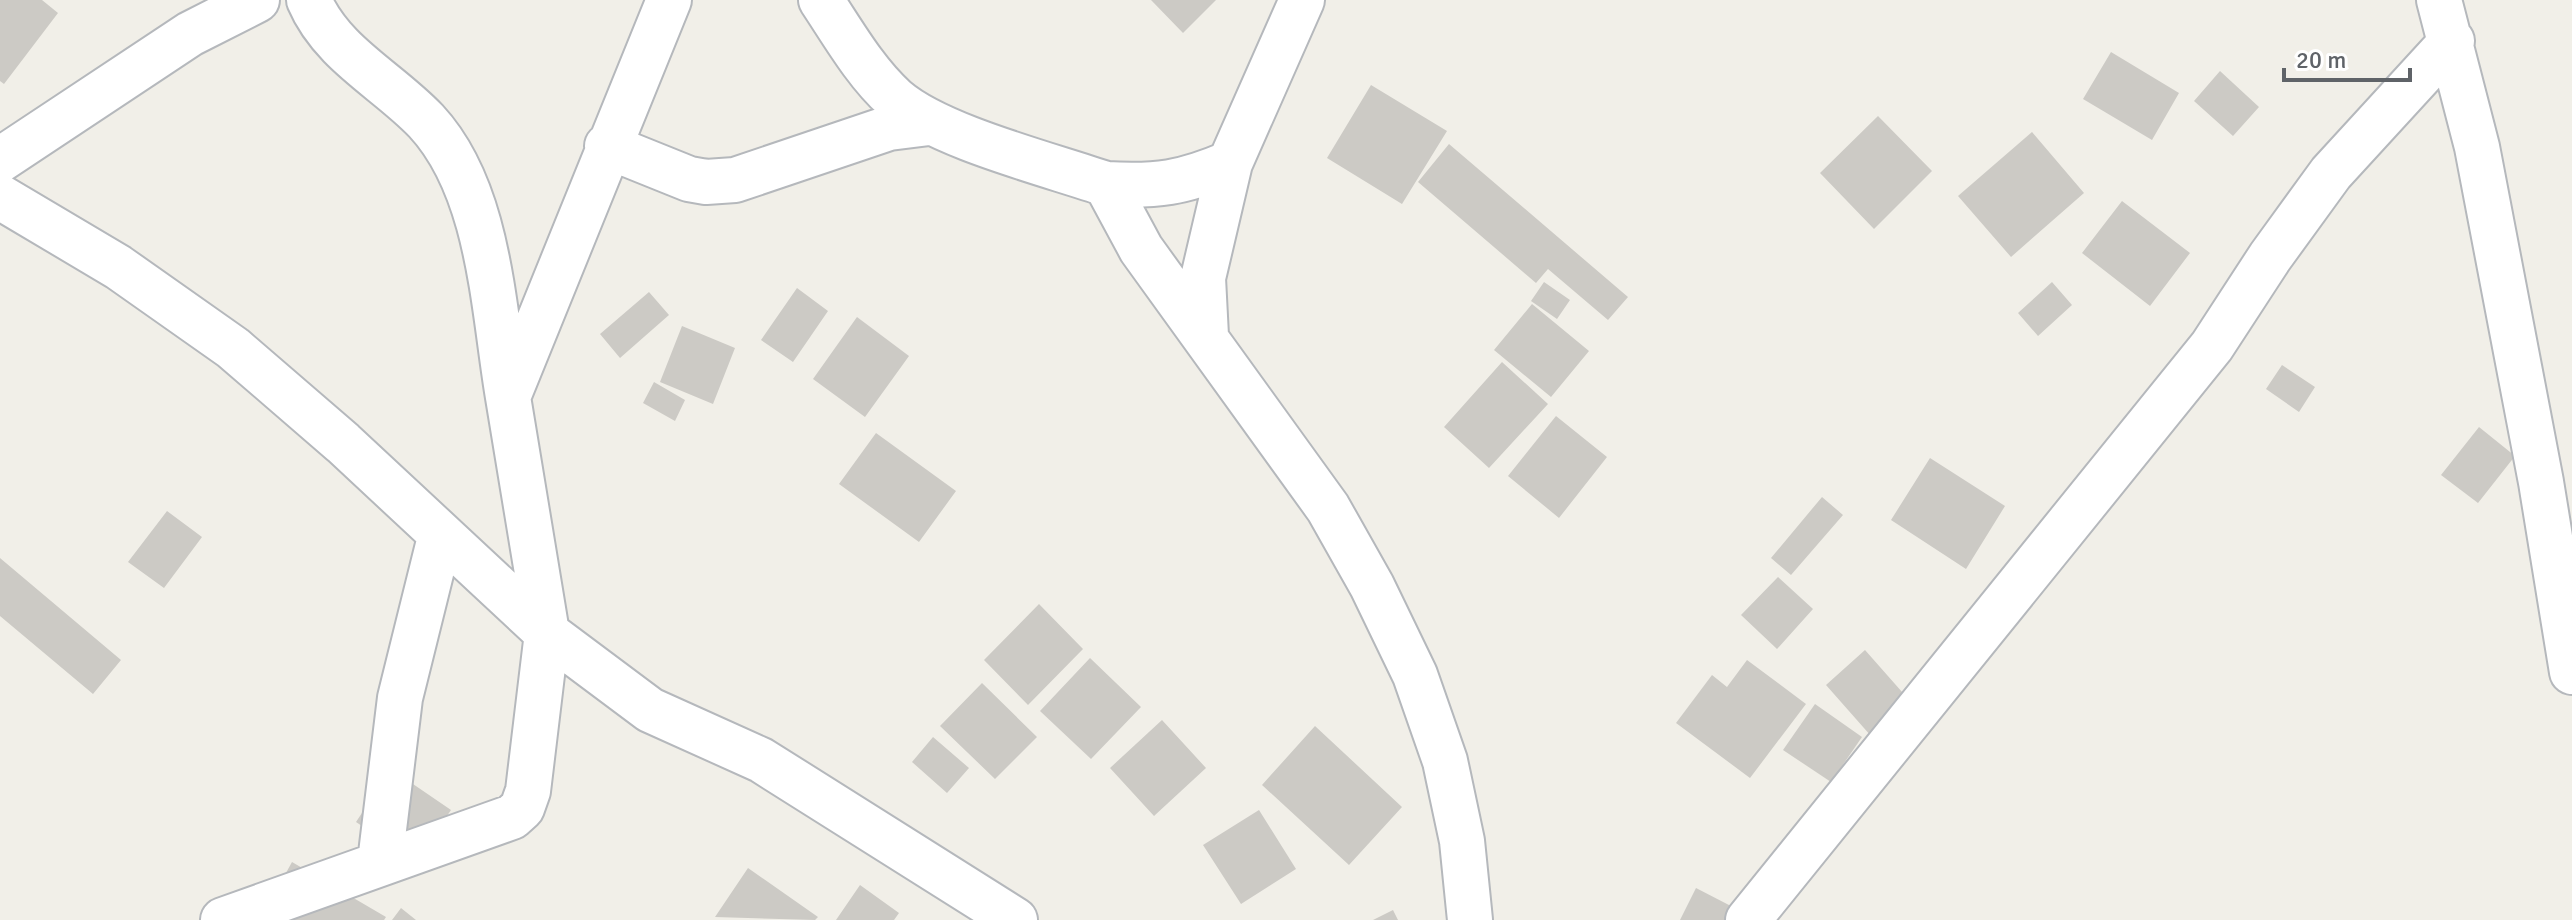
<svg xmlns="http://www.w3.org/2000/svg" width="2572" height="920" viewBox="0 0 2572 920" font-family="Signika,sans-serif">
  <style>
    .building { fill: #cccac5 }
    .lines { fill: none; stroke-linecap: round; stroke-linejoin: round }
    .minor-casing { stroke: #b5b8bc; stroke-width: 48 }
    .minor { stroke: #fff; stroke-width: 44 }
  </style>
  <rect width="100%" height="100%" fill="#f1efe8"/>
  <path class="building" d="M0,0H42L58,13L4,84L0,81Z
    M1151,0H1216L1183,33Z
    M2111,52L2179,93L2152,140L2083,99Z
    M2220,71L2259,107L2233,136L2194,101Z
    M1371,85L1447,131L1402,204L1327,158Z
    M1878,116L1932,171L1874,229L1820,173Z
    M2032,132L2084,193L2011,257L1958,196Z
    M1449,144L1628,297L1608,320L1548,269L1536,283L1418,182Z
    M2122,201L2190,253L2150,306L2082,253Z
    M1544,282L1570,300L1557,319L1531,301Z
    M2052,282L2072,305L2038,336L2018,313Z
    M797,288L828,311L793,362L761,340Z
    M649,292L669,315L620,358L600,334Z
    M1532,304L1589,351L1551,397L1494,350Z
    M857,317L909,356L865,417L813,379Z
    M682,326L735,348L713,404L660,382Z
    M1502,362L1548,404L1489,468L1444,427Z
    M2282,365L2315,387L2299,412L2266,389Z
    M654,382L685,400L675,421L643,403Z
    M1556,416L1607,457L1559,518L1508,476Z
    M2479,427L2515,456L2478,503L2441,475Z
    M876,433L956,491L919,542L839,484Z
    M1930,458L2005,506L1966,569L1891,520Z
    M1822,497L1843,515L1791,575L1771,558Z
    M167,511L202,537L164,588L128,562Z
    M0,558L121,660L93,694L0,616Z
    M1778,577L1813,609L1777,649L1741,615Z
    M1039,604L1083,649L1028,705L984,660Z
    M1865,650L1910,701L1871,736L1826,685Z
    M1090,658L1141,707L1091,759L1040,711Z
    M1747,660L1806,704L1750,778L1676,723L1712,675L1727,687Z
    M982,683L1037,737L995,779L940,726Z
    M1815,704L1862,737L1831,782L1783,750Z
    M1162,720L1206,768L1154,816L1110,768Z
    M1315,726L1402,807L1349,865L1262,785Z
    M933,737L969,768L947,793L912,762Z
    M391,769L451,810L416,862L356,822Z
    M1259,810L1296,869L1241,904L1203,845Z
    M292,862L386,917L384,920H280L265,911Z
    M748,868L818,917L815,920L715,917Z
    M860,885L899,913L894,920H836Z
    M1696,888L1758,920H1680Z
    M401,908L416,920H392Z
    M1393,910L1398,920H1373Z"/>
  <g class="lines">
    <g class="minor-casing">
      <path id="minor" d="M309,0C332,54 387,80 426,121C490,190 493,308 508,397
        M821,0C843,33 865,72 895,99C939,137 1048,164 1106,184L1141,249L1328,508L1372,586L1415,675L1445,761L1462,841L1470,920
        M2439,0L2477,147L2541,482L2572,672
        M607,146L689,179L706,182L735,180L889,128L929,123
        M0,160L190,34L257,0
        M1106,184C1157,187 1183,183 1230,163
        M0,197L118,267L233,348L343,443L547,633L650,710L761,760L1015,920
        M1206,336L1203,278L1230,163L1302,0
        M380,862L400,698L440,537
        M223,920L512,817L522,808L528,791L547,633L508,397L669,0
        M1748,920L2212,346L2270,257L2331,173L2452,41"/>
    </g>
    <use href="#minor" class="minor"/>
  </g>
  <path d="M2284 68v12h126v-12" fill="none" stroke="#5f6368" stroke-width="4"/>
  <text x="2296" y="68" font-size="24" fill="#5f6368" stroke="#ffffff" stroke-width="6" paint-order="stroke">20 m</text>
</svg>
